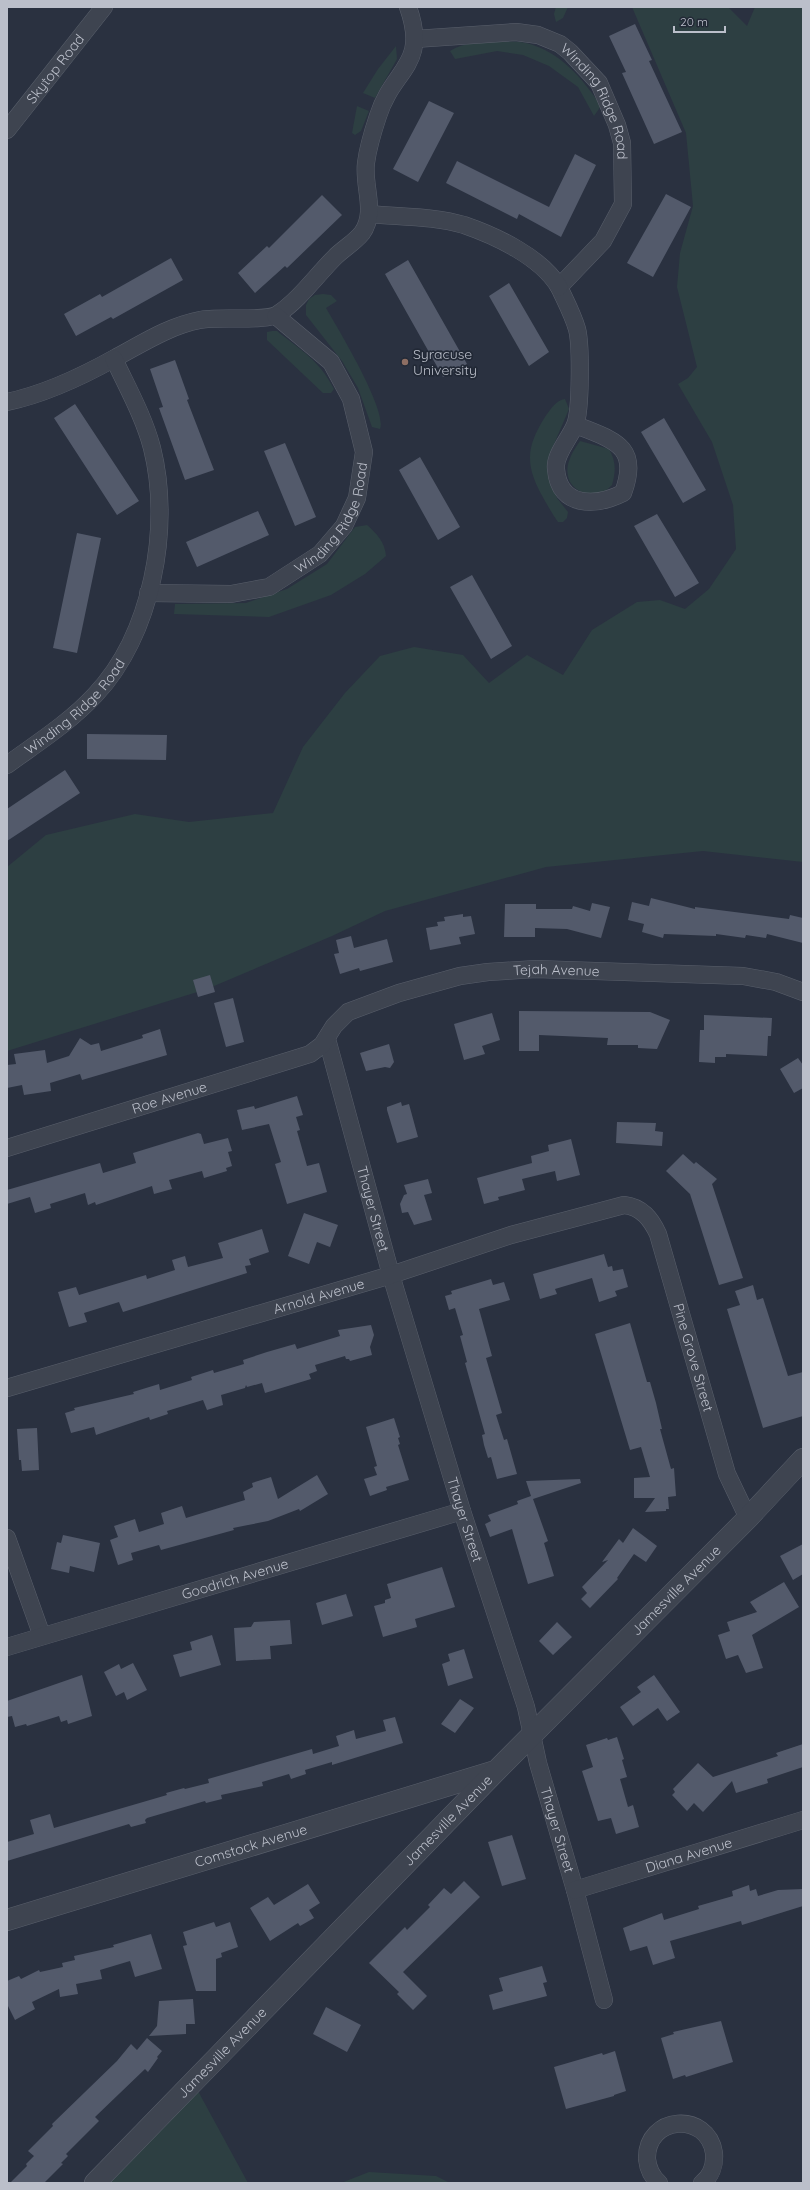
<svg xmlns="http://www.w3.org/2000/svg" width="810" height="2190" viewBox="0 0 810 2190" font-family="Quicksand,sans-serif">
  <style>
    .green { fill: #2d3f42 }
    .building { fill: #535a6b }
    .lines { fill: none; stroke-linecap: round; stroke-linejoin: round }
    .minor-casing { stroke: #595f6b; stroke-width: 18 }
    .tertiary-casing { stroke: #595f6b; stroke-width: 22 }
    .minor { stroke: #3e4450; stroke-width: 17 }
    .tertiary { stroke: #3e4450; stroke-width: 21 }
    .education-dot { fill: #8d6e63; stroke: #222936; stroke-width: 1.5 }
    .labels { text-anchor: middle; dominant-baseline: central; stroke-width: 3.5; stroke-linejoin: round; paint-order: stroke }
    .street-label { font-size: 14px; fill: #bbbfca; stroke: #222936 }
    .poi-label { font-size: 14px; fill: #bbbfca; stroke: #222936; text-anchor: start }
  </style>
  <rect width="100%" height="100%" fill="#2a3140"/>
  <path class="green" d="M556,7H568L563,18L556,22L554,14Z
    M632,7H728L747,26L755,7H803V862L703,851L546,867L385,911L332,936L207,989L7,1051V867L46,835L135,814L189,822L273,813L303,747L345,693L380,656L414,647L463,655L489,683L527,655L563,675L592,630L637,602L660,600L685,609L709,589L736,549L733,505L712,442L678,384L688,378L697,367L677,287L680,253L693,206L686,133Z
    M498,41C507,42 517,41 526,43C560,51 583,79 601,106L594,116L578,87L549,66L523,55L497,51L455,59L450,51C464,42 481,42 498,41Z
    M396,46L397,59L375,98L363,93L378,69Z
    M357,106L369,111L361,131L355,135L352,133Z
    M323,294L331,295L337,301L326,308C337,327 388,411 380,429L372,427L358,388L342,361L306,315V305L309,299L315,295Z
    M272,331H277C302,351 319,360 334,389L331,393H323L267,340V332Z
    M565,399L569,409L549,456L547,466L550,480L557,498L568,512L567,518L563,522H558C553,515 549,508 545,501C526,468 524,450 545,417C550,410 556,400 565,399Z
    M580,441L609,449C616,461 616,471 612,485C609,488 604,492 600,494C587,497 570,489 568,476C565,464 573,451 580,441Z
    M367,525C377,534 385,542 386,556L365,574L331,595L269,617L174,614L175,604L246,603L287,589L327,564L355,527Z
    M198,2091L248,2183H109Z
    M369,2172L436,2176L450,2183H341Z"/>
  <path class="building" d="M635,24L652,60L649,61L682,132L654,144L622,73L626,72L609,36Z
    M429,101L454,113L418,182L393,169Z
    M575,154L596,165L561,237L519,214L517,219L446,183L457,161L549,207Z
    M666,194L691,207L653,277L627,263Z
    M322,195L342,215L287,268L285,266L255,293L238,273L267,246L269,248Z
    M171,258L183,280L113,319L111,317L76,336L64,314L100,294L102,297Z
    M408,260L467,364L443,377L385,274Z
    M509,283L549,352L529,366L489,296Z
    M175,360L189,399L187,400L214,470L185,480L159,408L163,407L150,369Z
    M75,404L139,501L117,515L54,418Z
    M664,418L706,490L683,503L641,432Z
    M285,443L316,517L295,526L264,451Z
    M420,457L460,527L438,540L399,470Z
    M258,511L269,535L197,567L186,542Z
    M657,514L699,583L675,597L634,526Z
    M77,533L101,538L77,653L53,648Z
    M472,575L512,646L491,659L450,587Z
    M87,734L167,735L166,760L87,759Z
    M65,770L80,793L7,841V809Z
    M651,898L695,909V907L789,919L790,915L803,918V943L767,934L766,938L746,935L745,938L716,934V936L664,934L663,938L642,932L644,924L628,920L632,902L649,906Z
    M592,903L610,907L601,938L567,929L535,928V937H504L505,904H536V909H572L573,906L590,911Z
    M463,914V917L471,916L475,934L459,937L461,944L430,950L426,928L438,926L437,922L445,921L444,917Z
    M351,936L354,948L387,939L393,962L360,971L359,968L340,974L334,954L339,953L336,940Z
    M210,975L215,992L198,997L193,980Z
    M233,998L244,1042L226,1047L214,1003Z
    M519,1011L650,1012L670,1020L657,1049L638,1048V1045H607L608,1038L539,1035V1051H519Z
    M492,1013L500,1040L482,1046L485,1054L464,1060L454,1024Z
    M704,1015L772,1018L771,1036H768L767,1056L726,1054V1057H715V1063L699,1062L700,1030H704Z
    M160,1029L167,1055L82,1080L80,1074L50,1083L51,1091L24,1095L22,1085L7,1088V1065L16,1064L14,1054L45,1050L47,1063L69,1056L80,1038L91,1045L99,1043L101,1051L143,1038L142,1035Z
    M389,1044L394,1062L390,1068L385,1067L366,1071L360,1053Z
    M798,1058L803,1065V1088L794,1093L780,1069Z
    M297,1096L303,1115L296,1117L300,1130L297,1131L307,1166L319,1163L327,1192L287,1204L275,1164L281,1162L269,1124L242,1130L237,1110L254,1106L255,1109Z
    M401,1102L402,1106L409,1104L418,1137L397,1143L387,1110V1107Z
    M617,1122L656,1123L655,1131L663,1132L662,1146L616,1143Z
    M198,1133L201,1134L204,1144L228,1138L232,1151L228,1152L232,1166L226,1168L227,1171L204,1178L202,1171L169,1180L172,1189L154,1194L152,1186L96,1205L95,1202L88,1205L85,1193L50,1204L51,1208L35,1213L30,1197L7,1204V1190L100,1163L103,1173L136,1163L133,1153Z
    M571,1139L580,1175L557,1181L555,1171L522,1179L525,1190L498,1197L499,1200L484,1204L477,1178L532,1163L531,1156L549,1151L548,1145Z
    M683,1154L694,1164L696,1162L717,1179L712,1184L743,1278L719,1285L690,1194L666,1171Z
    M428,1179L432,1193L424,1195L432,1220L414,1225L408,1212L402,1213L400,1204L404,1195L407,1194L404,1185Z
    M304,1213L338,1225L330,1247L317,1242L309,1264L288,1256Z
    M262,1229L269,1252L249,1259L251,1265L245,1266L247,1273L123,1312L119,1302L84,1313L87,1322L69,1327L58,1292L76,1287L79,1295L146,1275L147,1279L175,1270L172,1260L185,1256L188,1267L223,1258L218,1243Z
    M604,1254L608,1267L612,1266L613,1271L623,1269L628,1287L615,1291L617,1296L599,1302L592,1278L555,1289L557,1294L540,1299L533,1274Z
    M491,1279L493,1285L504,1282L510,1300L479,1309L492,1356L486,1358L502,1413L496,1415L504,1440L507,1439L517,1474L497,1479L491,1457L488,1458L484,1445L482,1435L485,1434L465,1363L467,1362L460,1336L463,1335L455,1308L449,1310L445,1296L452,1294L451,1291Z
    M753,1285L757,1300L763,1298L788,1376L803,1372V1416L763,1428L727,1309L740,1305L735,1291Z
    M630,1323L647,1382H650L656,1403L662,1429H660L671,1469L674,1468L676,1496L668,1497L669,1509H666V1511L645,1512L655,1498H634V1478L650,1477L641,1447L630,1450L595,1334Z
    M371,1325L374,1335L370,1347L372,1355L350,1361L349,1359H346L345,1356L315,1365L317,1371L309,1374L311,1379L265,1393L262,1383L247,1387L246,1385L245,1388L221,1395L223,1405L207,1410L203,1400L167,1411L168,1414L150,1420L149,1417L96,1435L94,1427L71,1433L65,1413L75,1410L74,1408L134,1394L133,1392L159,1384L160,1390L192,1380L191,1377L213,1370L214,1373L244,1364L243,1360L267,1352L295,1344L297,1349L340,1336L338,1330Z
    M394,1418L400,1437L398,1438L400,1444L398,1445L409,1480L386,1487L387,1490L370,1496L364,1479L377,1475L374,1467L377,1466L366,1427Z
    M37,1428L39,1470L22,1471L21,1460H19L17,1429Z
    M317,1475L328,1494L300,1511L299,1509L268,1521L233,1528L234,1530L161,1550L159,1545L131,1553L133,1560L118,1565L110,1540L118,1537L114,1526L135,1519L139,1532L164,1524L161,1513L182,1506L186,1518L245,1500L243,1492L253,1487L252,1483L271,1477L278,1499Z
    M580,1479L581,1483L533,1499L548,1541L544,1543L554,1576L528,1584L512,1529L490,1537L485,1524L491,1521L488,1515L518,1504L517,1501L531,1496L526,1481Z
    M633,1528L657,1546L646,1562L634,1554L617,1578L618,1579L590,1608L581,1599L587,1593L582,1587L608,1560L602,1562L619,1539L623,1543Z
    M63,1535L100,1543L94,1572L70,1566L69,1573L51,1569L57,1542L61,1543Z
    M803,1544V1574L793,1580L780,1556Z
    M442,1567L455,1607L415,1619L417,1627L383,1637L374,1606L385,1603V1600L391,1598L387,1584Z
    M784,1582L799,1607L752,1635L763,1668L746,1673L738,1655L726,1659L718,1635L730,1631L727,1622L757,1612L750,1602Z
    M346,1594L353,1616L322,1625L316,1603Z
    M290,1620L292,1644L270,1646L271,1659L236,1661L234,1628L251,1627L254,1622Z
    M557,1622L572,1637L553,1655L539,1641Z
    M212,1635L221,1665L180,1677L173,1655L192,1650L190,1642Z
    M464,1649L473,1678L448,1686L442,1664L450,1661L448,1654Z
    M133,1663L147,1690L127,1700L124,1692L116,1696L104,1672L119,1664L121,1669Z
    M82,1675L92,1716L68,1724L67,1720L61,1722L59,1716L27,1726L26,1724L15,1727L12,1716L7,1717V1701Z
    M654,1675L680,1712L667,1721L658,1708L633,1726L620,1707L641,1692L637,1687Z
    M460,1699L474,1708L455,1733L441,1724Z
    M395,1717L403,1743L332,1765V1762L305,1770L306,1774L291,1779L289,1774L262,1782L263,1786L221,1795L222,1799L206,1803L205,1801L147,1818L145,1820L146,1823L131,1827L129,1824L7,1861V1842L34,1834L30,1820L50,1814L54,1828L167,1795L166,1793L184,1788L185,1789L209,1783L208,1779L312,1749L313,1754L339,1746L336,1736L354,1730L356,1739L386,1731L383,1720Z
    M617,1737L624,1759L622,1760L627,1777L620,1779L628,1807L633,1805L639,1827L616,1834L611,1818L598,1821L582,1771L593,1767L586,1745L607,1738L608,1740Z
    M803,1744V1767L767,1779L768,1783L736,1793L732,1781L703,1812L694,1803L687,1811L672,1795L675,1792L673,1789L698,1763L713,1777L778,1756L776,1753Z
    M512,1835L526,1879L502,1886L488,1842Z
    M464,1881L480,1897L403,1972L427,1996L413,2010L397,1994L399,1992L369,1963L405,1927L407,1930L430,1907L428,1905L444,1888L451,1894Z
    M308,1884L320,1903L309,1910L314,1918L300,1926L298,1923L270,1941L250,1908L268,1897L274,1905Z
    M749,1885L750,1891L756,1889L758,1896L778,1890L803,1889V1906L742,1925L741,1921L670,1941L675,1958L653,1965L647,1946L630,1951L623,1928L662,1913L664,1920L699,1909L698,1906L733,1896L732,1891Z
    M214,1922L216,1927L230,1922L238,1947L221,1953L222,1957L216,1959V1991H196L183,1946L187,1945L183,1932Z
    M151,1934L162,1969L135,1977L130,1961L100,1970L102,1979L76,1984L78,1994L60,1997L59,1989L32,2002L35,2009L15,2020L7,2004V1981L19,1976L21,1979L39,1970L40,1972L63,1967L62,1963L75,1960L74,1956L114,1947L113,1945Z
    M542,1966L547,1982L543,1983L547,1996L493,2010L489,1995L503,1991L499,1978Z
    M193,1999L195,2024H186V2034L149,2036L157,2026L159,2001Z
    M326,2007L361,2025L347,2052L313,2034Z
    M721,2021L733,2062L686,2077L685,2075L673,2079L661,2038L674,2034L673,2032Z
    M147,2038L162,2051L157,2057L158,2058L148,2072L145,2069L95,2117L99,2121L66,2154L68,2156L61,2163L63,2164L44,2183H10L27,2166L26,2164L34,2156L28,2151L53,2126L52,2124L117,2061L131,2044L137,2050Z
    M615,2051L626,2091L614,2095V2096L566,2109L554,2067L602,2053L603,2055Z"/>
  <g class="lines">
    <g class="minor-casing">
      <g id="minor">
        <path id="s1" d="M415,39L516,32L538,35L560,44L570,52L599,83L617,125L622,143L623,204L603,241L559,287C565,300 573,315 577,329C581,344 581,411 575,425C570,438 554,455 556,469C559,509 597,506 623,493C641,445 612,440 576,425"/>
        <path id="s2" d="M7,130L104,7"/>
        <path d="M370,214C400,217 434,216 464,225C496,236 541,257 559,287"/>
        <path d="M7,402C45,394 81,377 115,358C143,343 169,326 200,320C216,316 267,322 278,314C300,299 316,276 335,257C343,249 355,242 362,233C377,212 363,187 366,163C368,147 373,131 378,116C393,68 429,66 408,7"/>
        <path id="s3" d="M148,593L231,594L269,587L320,554L344,526L357,498L364,452L351,399L331,362L276,316"/>
        <path id="s4" d="M7,765C37,743 69,723 95,695C152,635 172,527 152,448C144,417 127,387 114,359"/>
        <path id="s5" d="M327,1039L391,1275L462,1511L526,1707L538,1763L575,1890L604,2000"/>
        <path id="s6" d="M7,1148L310,1054L322,1045L334,1026L348,1012L399,993L460,976L488,972L536,969L743,976L776,982L803,992"/>
        <path id="s7" d="M7,1388L391,1275L511,1235L624,1205C642,1207 651,1219 658,1234L727,1474L748,1518"/>
        <path d="M7,1538L42,1636"/>
        <path id="s8" d="M7,1647L462,1511"/>
        <path id="s9" d="M575,1890L803,1820"/>
        <path d="M659,2183C652,2177 648,2168 647,2159C646,2115 708,2111 714,2153C715,2165 711,2176 702,2183"/>
      </g>
    </g>
    <g class="tertiary-casing">
      <g id="tertiary">
        <path id="s10" d="M7,1920L492,1772"/>
        <path id="s11" d="M95,2183L495,1772L748,1518L803,1459"/>
      </g>
    </g>
    <use href="#minor" class="minor"/>
    <use href="#tertiary" class="tertiary"/>
  </g>
  <circle class="education-dot" cx="405" cy="362" r="4"/>
  <g class="labels">
    <g class="street-label">
      <text stroke="none"><textPath href="#s2" startOffset="78">Skytop Road</textPath></text>
      <text stroke="none"><textPath href="#s1" startOffset="217">Winding Ridge Road</textPath></text>
      <text stroke="none"><textPath href="#s3" startOffset="220">Winding Ridge Road</textPath></text>
      <text stroke="none"><textPath href="#s4" startOffset="90">Winding Ridge Road</textPath></text>
      <text stroke="none"><textPath href="#s6" startOffset="589">Tejah Avenue</textPath></text>
      <text stroke="none"><textPath href="#s6" startOffset="170">Roe Avenue</textPath></text>
      <text stroke="none"><textPath href="#s5" startOffset="176">Thayer Street</textPath></text>
      <text stroke="none"><textPath href="#s7" startOffset="325">Arnold Avenue</textPath></text>
      <text stroke="none"><textPath href="#s7" startOffset="819">Pine Grove Street</textPath></text>
      <text stroke="none"><textPath href="#s5" startOffset="500">Thayer Street</textPath></text>
      <text stroke="none"><textPath href="#s8" startOffset="238">Goodrich Avenue</textPath></text>
      <text stroke="none"><textPath href="#s11" startOffset="830">Jamesville Avenue</textPath></text>
      <text stroke="none"><textPath href="#s11" startOffset="506">Jamesville Avenue</textPath></text>
      <text stroke="none"><textPath href="#s5" startOffset="824">Thayer Street</textPath></text>
      <text stroke="none"><textPath href="#s10" startOffset="255">Comstock Avenue</textPath></text>
      <text stroke="none"><textPath href="#s9" startOffset="119">Diana Avenue</textPath></text>
      <text stroke="none"><textPath href="#s11" startOffset="182">Jamesville Avenue</textPath></text>
    </g>
    <g class="poi-label">
      <text x="413" y="354">Syracuse<tspan x="413" dy="16">University</tspan></text>
    </g>
  </g>
  <rect width="810" height="2190" fill="none" stroke="#bbbfca" stroke-width="16"/>
  <path d="M674 26v6h51v-6" fill="none" stroke="#bbbfca" stroke-width="2"/>
  <text x="680" y="26" font-size="12" fill="#bbbfca" stroke="#222936" stroke-width="3" paint-order="stroke">20 m</text>
</svg>
